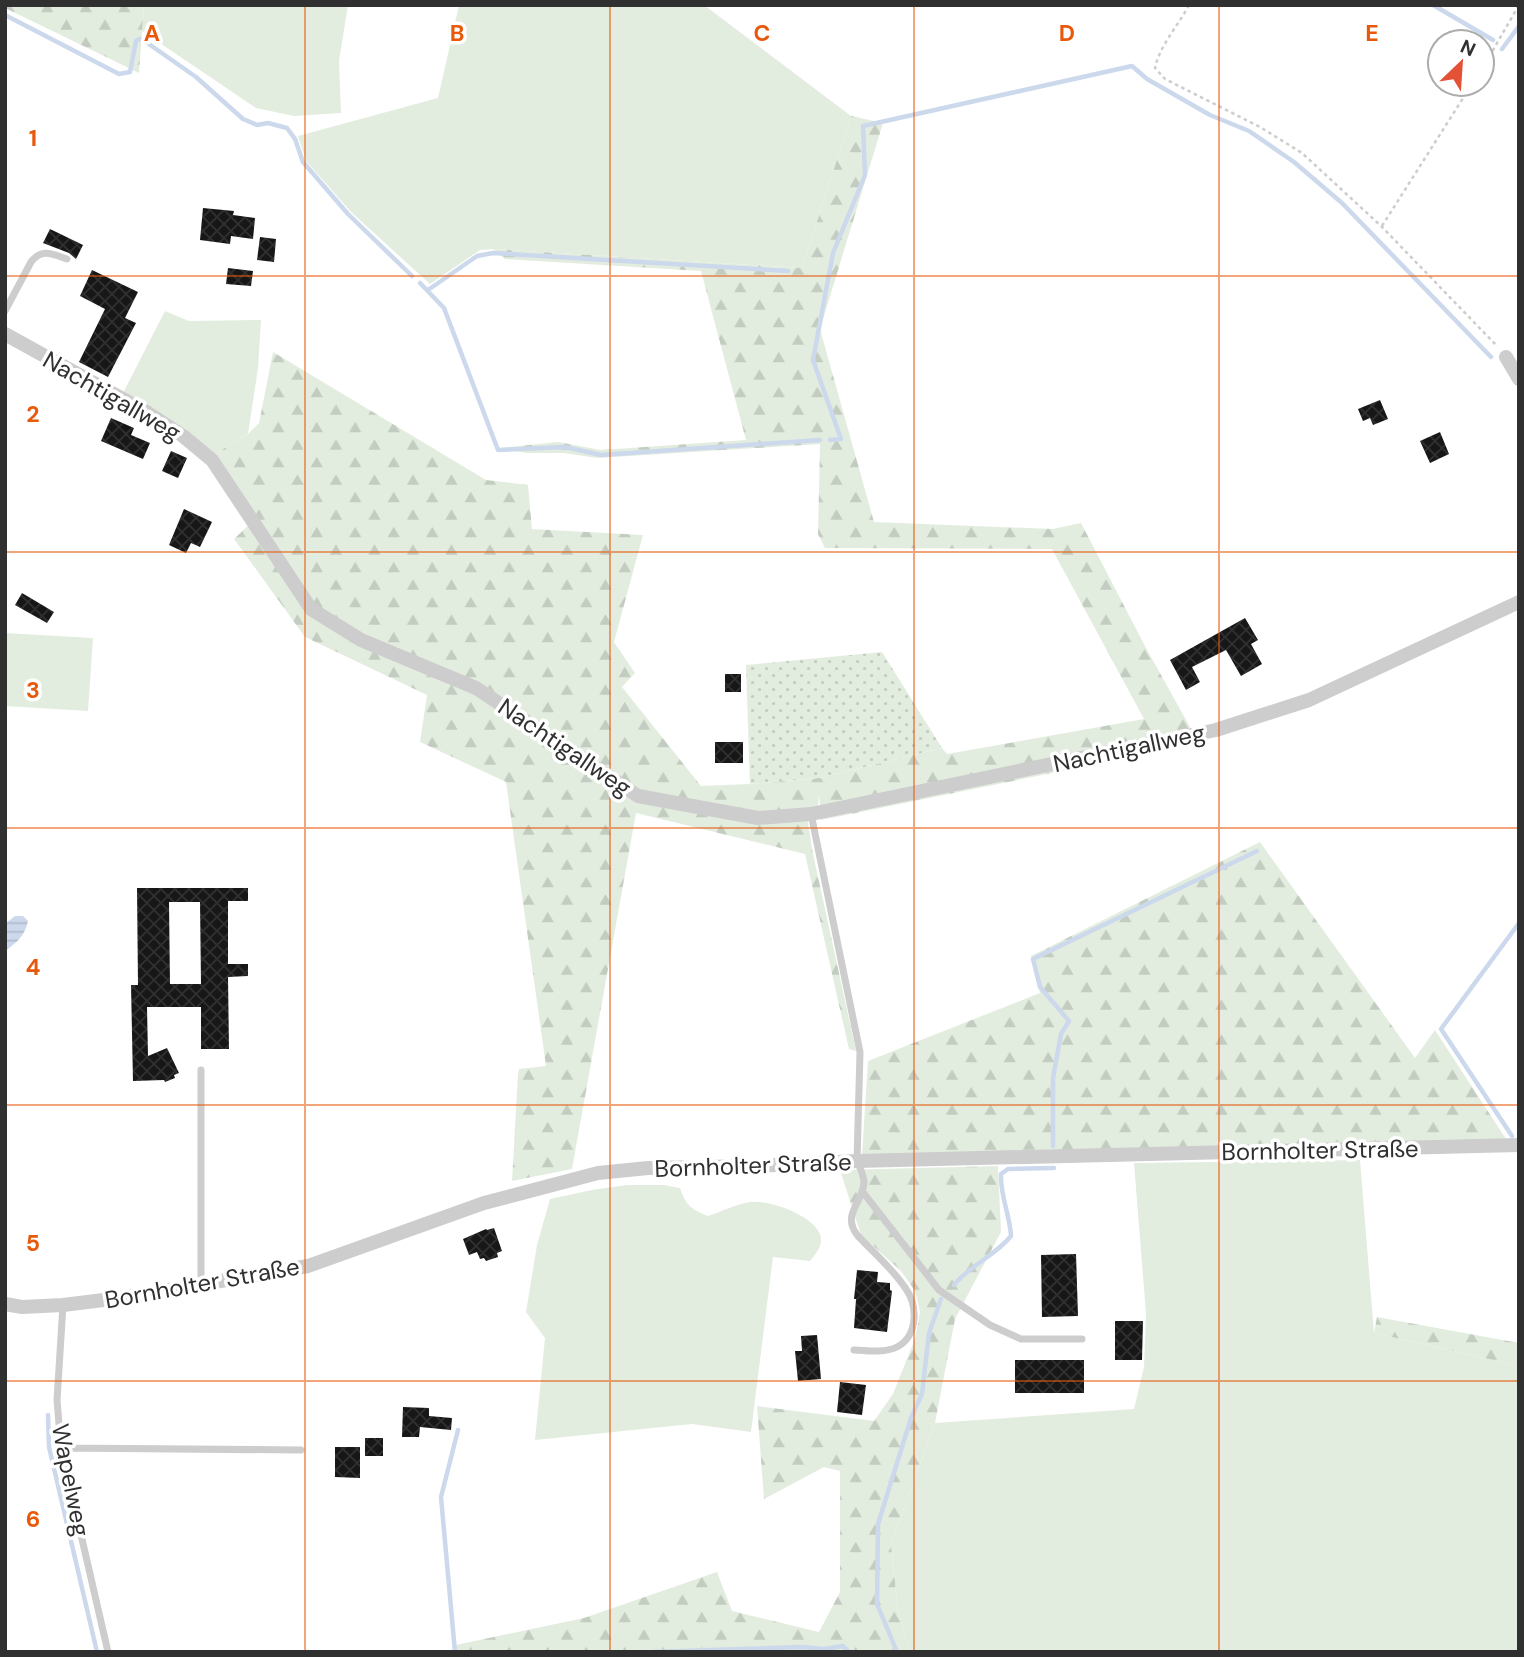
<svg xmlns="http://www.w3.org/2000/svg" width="1524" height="1657" viewBox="0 0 1524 1657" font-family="'DM Sans',sans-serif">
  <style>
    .grass { fill: #e3eddf }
    .forest { fill: url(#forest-firs) }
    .park { fill: url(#park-dots) }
    .water { fill: url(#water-rules) }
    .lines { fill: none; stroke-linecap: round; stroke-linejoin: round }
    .stream { stroke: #ccd8ec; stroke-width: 4.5 }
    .building { fill: url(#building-cross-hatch); fill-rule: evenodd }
    .path { stroke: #cdcdcd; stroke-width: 2.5; stroke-dasharray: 3.5 3.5; stroke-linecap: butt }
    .service { stroke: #cdcdcd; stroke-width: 7 }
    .minor { stroke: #cdcdcd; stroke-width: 14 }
    .grid { fill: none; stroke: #e8590c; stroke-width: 2; stroke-opacity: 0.55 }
    .labels { text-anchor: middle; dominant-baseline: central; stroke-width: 7; stroke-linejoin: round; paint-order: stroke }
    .street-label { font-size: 24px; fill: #303030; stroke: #fff }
    .grid-label { font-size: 23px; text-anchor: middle; font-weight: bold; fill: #e8590c; stroke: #fff; stroke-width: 7; stroke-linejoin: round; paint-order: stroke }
  </style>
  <defs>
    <pattern id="forest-firs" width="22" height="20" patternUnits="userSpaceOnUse" patternTransform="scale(1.75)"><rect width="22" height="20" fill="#e3eddf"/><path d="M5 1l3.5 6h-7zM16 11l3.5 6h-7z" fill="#c3ccc0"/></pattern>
    <pattern id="park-dots" width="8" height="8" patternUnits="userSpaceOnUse" patternTransform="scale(1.75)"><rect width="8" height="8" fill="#e3eddf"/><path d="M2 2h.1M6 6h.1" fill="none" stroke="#c3ccc0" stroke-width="1.8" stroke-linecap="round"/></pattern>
    <pattern id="water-rules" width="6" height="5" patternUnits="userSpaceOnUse" patternTransform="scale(1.75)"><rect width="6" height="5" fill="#ccd8ec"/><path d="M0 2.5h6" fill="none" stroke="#b0bacb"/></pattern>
    <pattern id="building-cross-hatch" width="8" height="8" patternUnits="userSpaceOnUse" patternTransform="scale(1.75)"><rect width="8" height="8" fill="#171717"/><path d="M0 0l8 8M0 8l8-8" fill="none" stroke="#303030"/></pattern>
  </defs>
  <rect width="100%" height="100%" fill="#fff"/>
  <path class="grass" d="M144,5H348L339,61L341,113L294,116L256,108L142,31Z
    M459,5H704L851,116L802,268L493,249L480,250L430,284L351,212L306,161L298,136L438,98Z
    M165,311L189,321L261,320L258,368L248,434L213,455L122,395Z
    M5,633L93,638L88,711L5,706Z
    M1360,1160L1374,1333L1519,1366V1652H910L898,1611L891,1544L935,1423L1134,1409L1144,1367L1146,1314L1134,1163Z
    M627,1185H664L680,1188C686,1206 691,1209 708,1216C721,1212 736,1204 750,1202C769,1199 824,1218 821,1242C820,1249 814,1256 810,1261L773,1257L751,1432L692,1424L535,1440L545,1338L526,1312L537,1245L550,1199L592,1190Z"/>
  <path class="forest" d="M5,5H144L139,73L5,8Z
    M851,116L883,123L820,329L874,522L1053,529L1081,523L1146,648L1190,727V745L821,820L819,794L818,808L806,811L813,854L856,1051L849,1049L805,854L636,813L572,1169L512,1181L518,1074L519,1069L546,1066L506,782L420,742L427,695L305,637L234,539L255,519L213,455L248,434L259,423L273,352L486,480L528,485L532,529L643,535L614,642L635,673L622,687L701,786L750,784L819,778L942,748L947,754L1144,719L1052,549L825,548L818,534L820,444L597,458L564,453H526L501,448L558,442L601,450L746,440L701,271L505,259L493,249L802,268Z
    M1260,842L1415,1058L1435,1030L1506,1139L862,1155L868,1061L1040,993L1031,956Z
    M998,1166L1001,1232L955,1319L935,1423L891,1544L898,1611L910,1652H457L456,1645L584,1618L717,1572L732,1611L819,1632L840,1592V1471L824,1467L764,1499L757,1406L874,1421L893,1394L915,1339L920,1312L915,1291L901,1271L861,1235L840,1170Z
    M1377,1317L1519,1343V1366L1374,1333Z"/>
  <path class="park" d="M882,652L942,748L819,778L750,784L746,665Z"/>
  <path class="water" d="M15,916H23L28,921C25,936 16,943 5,951V924Z"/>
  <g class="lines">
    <path class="stream" d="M1433,5L1493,40
      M5,15L119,74L130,72L136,41L139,39L146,42L196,77L243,119L257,125L268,123L287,128L295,139L303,162L348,214L412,276
      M1502,49L1519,26
      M420,283L444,308L498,450L565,447L601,455L820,440
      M428,290L477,256L493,253L788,271
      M830,440L841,439L813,360L833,253L865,175L863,126L1132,66L1147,79L1210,115L1249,131L1294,162L1342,203L1491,357
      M1512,1136L1441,1029L1519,923
      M1053,1146V1078L1061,1034L1069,1021L1040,987L1033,959L1257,851
      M954,1285C970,1265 995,1256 1011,1236C1010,1215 1000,1196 1001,1174L1008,1169L1054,1168
      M48,1415L49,1447L97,1652
      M455,1652L441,1497L458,1430
      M651,1652L802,1647L825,1649L843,1646L849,1652
      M897,1652L877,1604L878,1524L911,1418L922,1394L929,1333L941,1299"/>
  </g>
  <path class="building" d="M203,208L234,211L233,215L255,218L253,239L231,236L230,244L200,240Z
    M50,229L83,245L76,259L69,253L43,243Z
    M260,237L276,239L274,262L257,260Z
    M228,268L253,271L251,286L226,284Z
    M92,270L138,292L125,318L136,323L108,377L79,362L105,309L80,296Z
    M1380,400L1388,419L1373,425L1370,418L1363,421L1358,409Z
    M111,418L134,428L131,435L150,443L143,459L101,441Z
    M1440,432L1449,454L1430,463L1420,441Z
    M171,451L187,458L178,478L162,471Z
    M184,509L212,522L200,547L191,543L186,553L169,545Z
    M22,593L54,612L47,623L15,605Z
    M1245,618L1258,640L1251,644L1262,664L1241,676L1226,650L1192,667L1200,682L1186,690L1170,660Z
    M725,674H741V692H725Z
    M715,742H743V763H715Z
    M137,888H248V901H228V964H248V976L228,977L229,1049H201V1007H147L148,1056L167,1048L179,1073L174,1075L175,1078L165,1082L164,1080L133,1081L131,985H138ZM169,902H200L201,984H170Z
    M494,1228L502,1251L497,1253L498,1257L486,1261L484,1258L480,1259L477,1252L469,1255L463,1239L486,1229L487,1230Z
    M1076,1254L1078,1316L1042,1317L1041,1255Z
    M857,1270L878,1272L877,1282L890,1283V1290L892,1291L887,1332L854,1328L856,1299H854Z
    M1115,1321H1143L1142,1360H1115Z
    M817,1335L821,1379L798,1381L795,1351H802L801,1336Z
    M1015,1360H1084V1393H1015Z
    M840,1382L866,1385L862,1415L837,1412Z
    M403,1407L429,1408V1416L452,1418L451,1430L420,1427L419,1437H402Z
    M365,1438H383V1456H365Z
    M335,1447H360V1478L335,1477Z"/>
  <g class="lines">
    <path class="path" d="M1189,5C1178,26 1160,45 1155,68L1165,79L1260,127L1302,153L1381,226L1497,346
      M1482,69L1519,5
      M1382,226L1472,84"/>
    <path class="service" d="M5,311L31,262C42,248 52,254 67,259
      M811,814L860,1052L857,1161C860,1168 864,1175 864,1183C862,1204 841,1215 858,1236C874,1253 893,1269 906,1289C918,1306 918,1336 897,1347C885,1353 868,1351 854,1350
      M201,1070V1284
      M862,1191L939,1290L990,1325L1021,1339H1082
      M63,1305L57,1400L61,1448L108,1652
      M61,1448L301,1450"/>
    <path class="minor" d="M5,334L148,413L183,436L212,460L311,609L361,640L476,688L638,796L758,818L811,814L1216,730L1309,700L1519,602
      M1506,357L1519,379
      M5,1304L22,1307L63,1305L128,1297L308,1266L484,1203L598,1173L648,1168L757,1166L857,1161L1519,1145"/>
  </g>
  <path class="grid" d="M305,5V1652M610,5V1652M914,5V1652M1219,5V1652M5,276H1519M5,552H1519M5,828H1519M5,1105H1519M5,1381H1519"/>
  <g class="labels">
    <g class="street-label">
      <text transform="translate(112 396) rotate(30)">Nachtigallweg</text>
      <text transform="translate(565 747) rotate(34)">Nachtigallweg</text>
      <text transform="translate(1129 748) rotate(-12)">Nachtigallweg</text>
      <text transform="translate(1320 1150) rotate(-1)">Bornholter Straße</text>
      <text transform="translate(753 1165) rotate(-2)">Bornholter Straße</text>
      <text transform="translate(202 1283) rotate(-10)">Bornholter Straße</text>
      <text transform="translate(71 1480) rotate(79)">Wapelweg</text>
    </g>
  </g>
  <g class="grid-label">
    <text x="152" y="41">A</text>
    <text x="457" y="41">B</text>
    <text x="762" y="41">C</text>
    <text x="1067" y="41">D</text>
    <text x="1372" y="41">E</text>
    <text x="33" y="146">1</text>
    <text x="33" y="422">2</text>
    <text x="33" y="698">3</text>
    <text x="33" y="975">4</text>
    <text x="33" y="1251">5</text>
    <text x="33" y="1527">6</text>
  </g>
  <rect width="1524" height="1657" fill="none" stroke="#303030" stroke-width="14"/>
  <g transform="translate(1461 63) rotate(25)"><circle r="33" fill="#ffffff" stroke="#acacac" stroke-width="2"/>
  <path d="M0-5L12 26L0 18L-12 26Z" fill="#e45236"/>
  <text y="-10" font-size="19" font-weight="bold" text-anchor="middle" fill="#303030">N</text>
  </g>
</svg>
